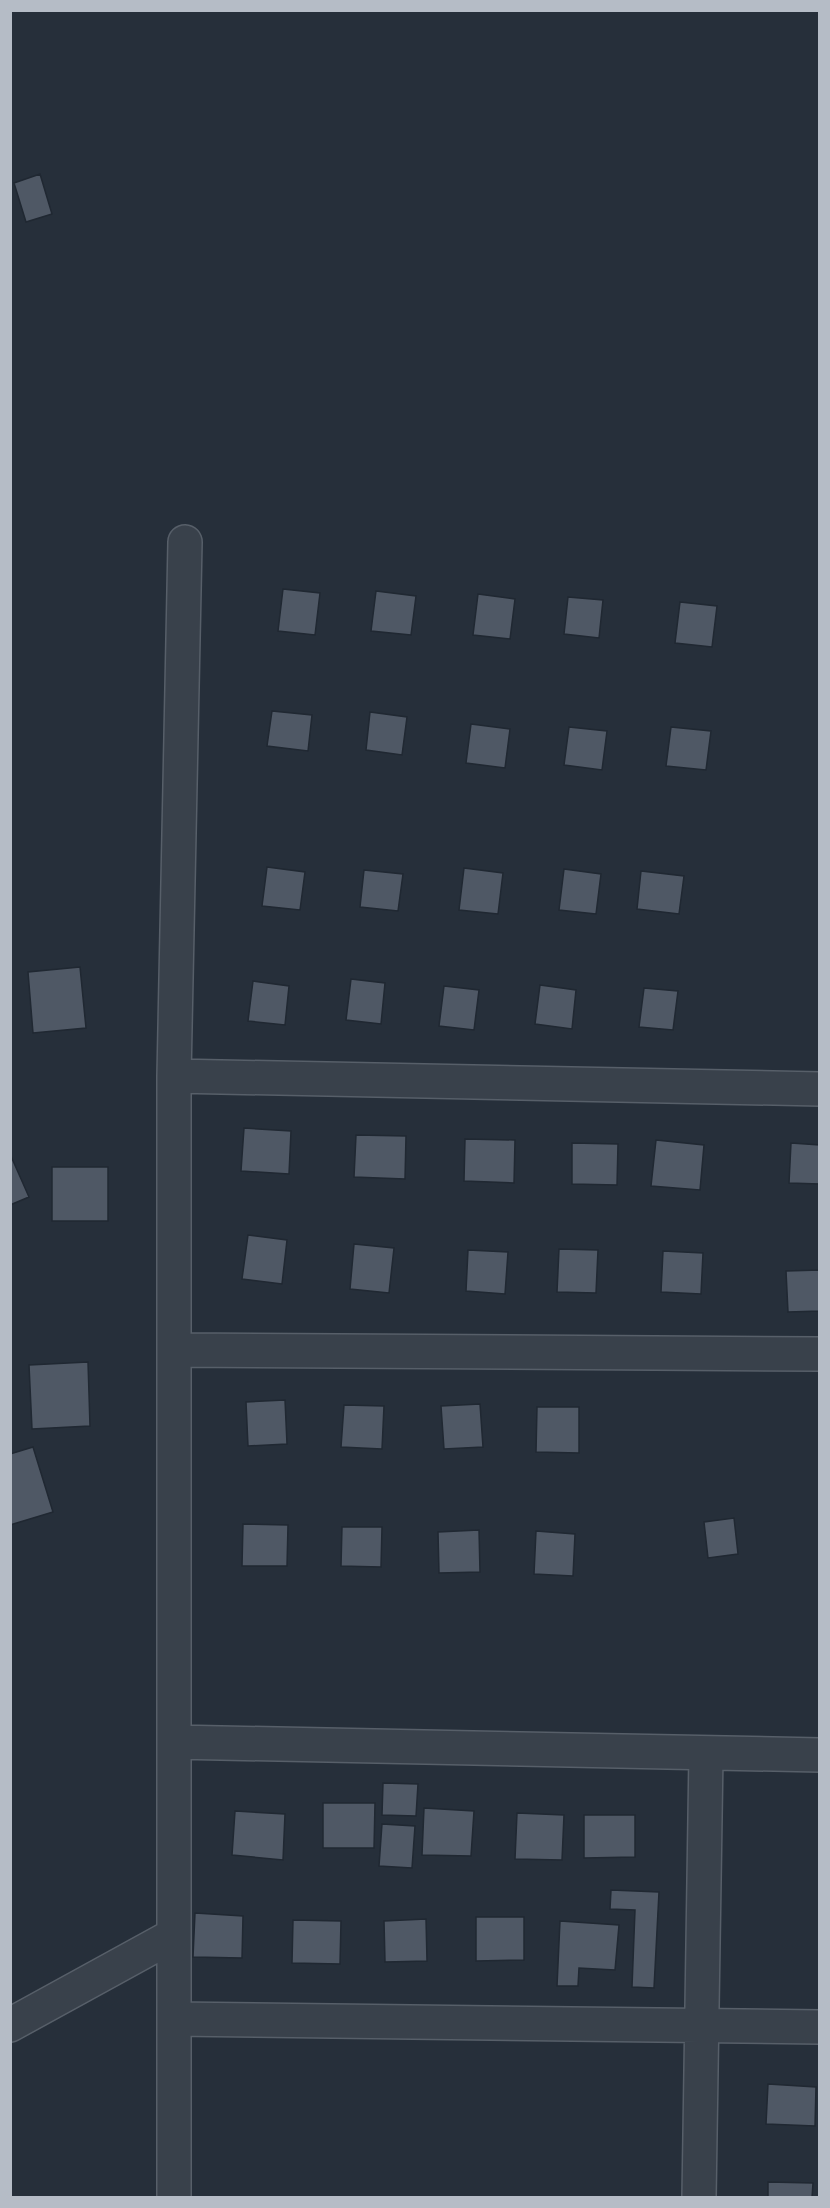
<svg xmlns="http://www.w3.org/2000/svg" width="830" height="2208" viewBox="0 0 830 2208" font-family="Arial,sans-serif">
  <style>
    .building { fill: #4f5865; stroke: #202832; stroke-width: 1.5 }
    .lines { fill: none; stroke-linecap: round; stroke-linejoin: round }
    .street-casing { stroke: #575f69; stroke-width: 36 }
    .street { stroke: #39414b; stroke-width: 33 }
  </style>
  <rect width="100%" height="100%" fill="#262f3a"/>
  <path class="building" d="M40,174L52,214L26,222L14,183Z
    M283,589L320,593L315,635L278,631Z
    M376,591L416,596L411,635L371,631Z
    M478,594L515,599L510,639L473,635Z
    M568,597L603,600L599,638L564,634Z
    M680,602L717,606L712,647L675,643Z
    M272,711L312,715L308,751L267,746Z
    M370,712L407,717L402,755L366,750Z
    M471,724L510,729L505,768L466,763Z
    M569,727L607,731L602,770L564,765Z
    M671,727L711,731L706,770L666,766Z
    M267,867L305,872L300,910L262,906Z
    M464,868L503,873L498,914L459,910Z
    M564,869L601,874L596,914L559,910Z
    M364,870L403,874L398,911L360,907Z
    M641,871L684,876L679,914L637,909Z
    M80,967L86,1028L33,1033L28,972Z
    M351,979L385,983L381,1024L346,1020Z
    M253,981L289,986L285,1025L248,1021Z
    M540,985L576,990L572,1029L535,1024Z
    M444,986L479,990L474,1030L439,1026Z
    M644,988L678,991L673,1030L639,1027Z
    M244,1128L291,1131L289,1174L241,1171Z
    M356,1135L406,1136L405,1179L354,1177Z
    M465,1139L515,1140L514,1183L464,1181Z
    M656,1140L704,1145L700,1190L651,1186Z
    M572,1143L618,1144L617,1185L572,1184Z
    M791,1143L820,1145V1184L789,1183Z
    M10,1154L29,1197L10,1205Z
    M52,1167H108V1221H52Z
    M248,1235L287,1240L282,1284L242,1279Z
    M354,1244L394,1248L389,1293L350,1289Z
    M559,1249L598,1250L596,1293L557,1292Z
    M468,1250L508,1252L505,1294L466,1291Z
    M663,1251L703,1253L701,1294L661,1292Z
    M820,1270V1311L788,1312L786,1271Z
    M88,1362L90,1426L32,1429L29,1365Z
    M285,1400L287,1444L248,1446L246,1402Z
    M480,1404L483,1447L444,1449L441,1406Z
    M344,1405L384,1406L382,1449L341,1447Z
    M537,1407H579V1453L536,1452Z
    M33,1447L53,1512L10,1525V1454Z
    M734,1518L738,1554L708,1558L704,1522Z
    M243,1524L288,1525L287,1566H242Z
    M342,1527H382L381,1567L341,1566Z
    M479,1530L480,1572L439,1573L438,1532Z
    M536,1531L575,1534L573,1576L534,1574Z
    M383,1783L418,1784L416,1816L382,1815Z
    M323,1803H375L374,1848H323Z
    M424,1808L474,1811L471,1856L422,1855Z
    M235,1811L285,1814L283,1860L232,1855Z
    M517,1813L564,1815L562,1860L515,1859Z
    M584,1815H635V1857L584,1858Z
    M382,1824L415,1826L412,1868L379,1866Z
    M611,1890L659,1892L654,1988L632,1987L635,1910L610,1909Z
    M195,1913L243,1916L242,1958L193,1957Z
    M476,1917H524V1960L476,1961Z
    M426,1919L427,1961L385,1962L384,1921Z
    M293,1920L341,1921L340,1964L292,1963Z
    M560,1921L619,1925L615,1970L579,1968L578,1986H557Z
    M768,2084L816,2087L815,2126L766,2124Z
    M768,2182L813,2183L812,2198H768Z"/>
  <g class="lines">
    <g class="street-casing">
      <path id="street" d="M174,1076L820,1089
        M176,1350L820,1354
        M174,1742L820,1755
        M174,2019L820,2027
        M10,2025L174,1935
        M174,2198V1076L185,542
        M699,2198L706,1754"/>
    </g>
    <use href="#street" class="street"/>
  </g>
  <rect width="830" height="2208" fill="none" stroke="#b5bcc6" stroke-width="24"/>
</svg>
